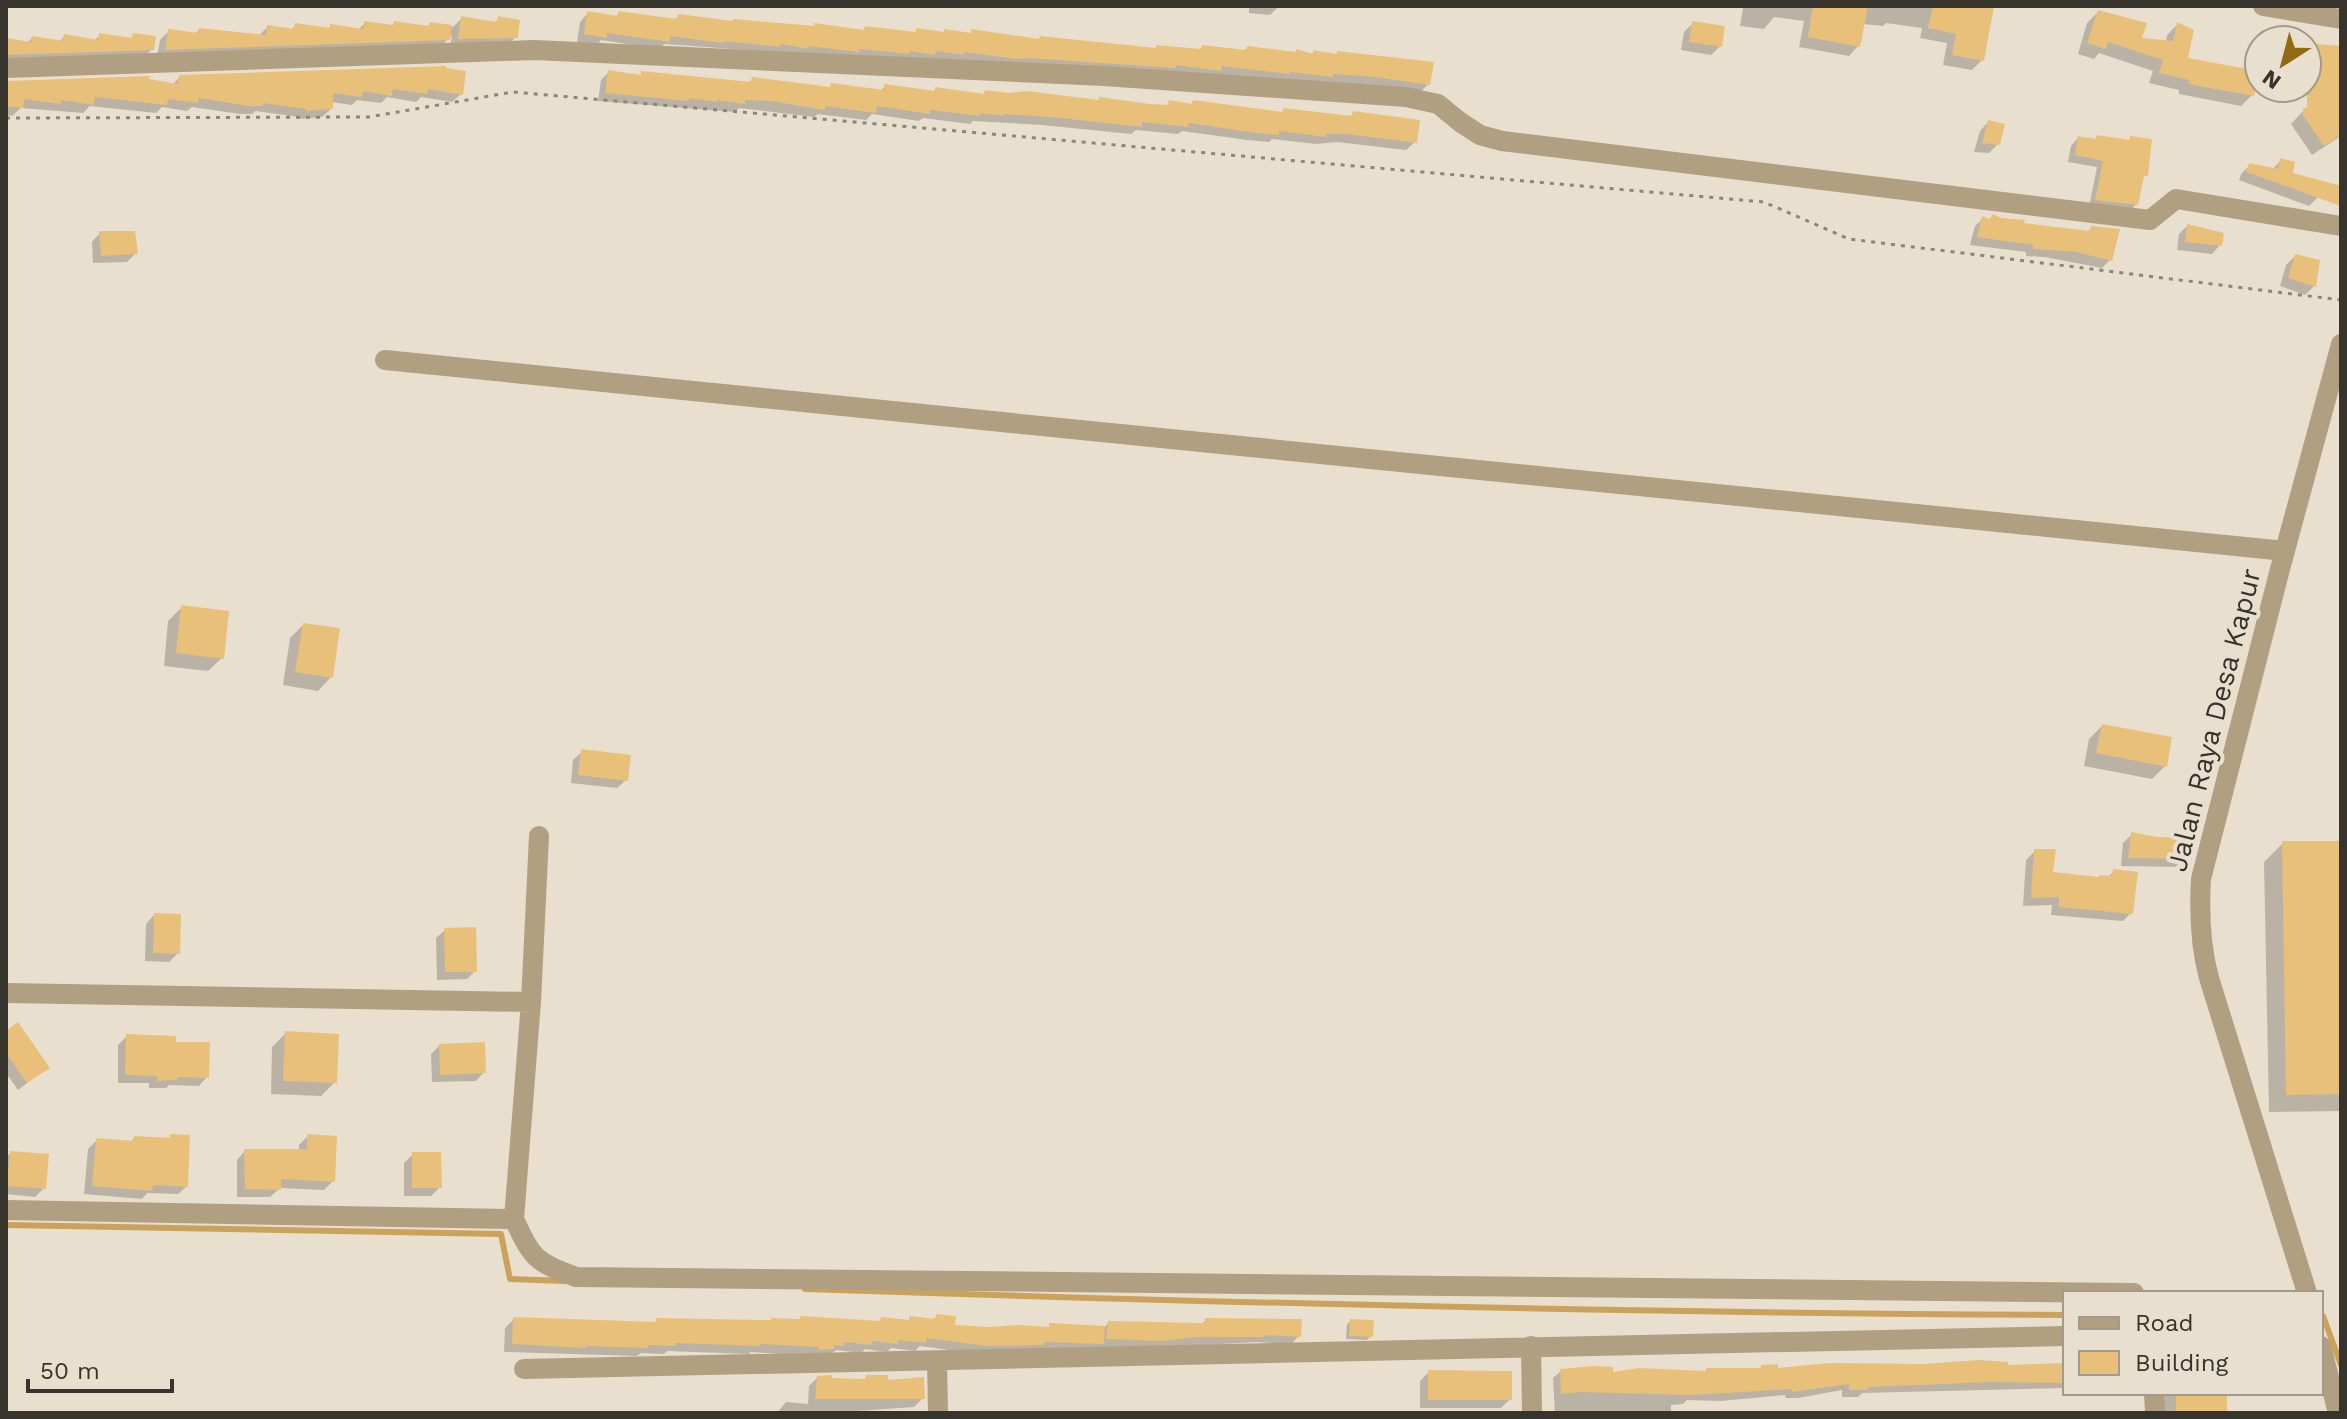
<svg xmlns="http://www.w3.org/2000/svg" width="2347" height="1419" viewBox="0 0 2347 1419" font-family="'Work Sans',sans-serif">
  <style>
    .shadow { fill: #0003 }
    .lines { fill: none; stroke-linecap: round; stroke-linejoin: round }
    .stream { stroke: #caa25b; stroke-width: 6 }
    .building { fill: #e9c079 }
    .path { stroke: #8c857a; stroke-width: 3; stroke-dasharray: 4 6; stroke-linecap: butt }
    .street { stroke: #b19f82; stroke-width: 20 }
    .labels { text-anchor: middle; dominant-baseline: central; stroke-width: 8; stroke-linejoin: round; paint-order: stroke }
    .street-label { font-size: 28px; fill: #37332d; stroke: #e9dfce }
  </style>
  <rect width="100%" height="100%" fill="#e9dfce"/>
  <path class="shadow" d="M1249,6H1279L1270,15L1249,13Z
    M1733,6H1992L1982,60L1972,70L1943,65L1947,43L1920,38L1922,28L1886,23L1883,26L1863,24L1858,46L1849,56L1799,47L1804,21L1774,17L1764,29L1740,26L1743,8Z
    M2098,12L2139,39L2166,42L2167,35L2178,24L2185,60L2252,95L2241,106L2179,94V90L2149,83L2153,71L2099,53L2094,59L2078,54L2087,23Z
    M588,13L615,18L619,13L674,20L679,16L732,23L862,32L865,29L914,34L917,30L942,34L945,31L969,35L972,32L1038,41L1154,50L1157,47L1199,50L1203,47L1243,52L1247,48L1311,55L1314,52L1429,84L1420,92L1280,82L1216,74L1211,78L899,61L664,44L660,49L601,40L597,45L577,42L580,22Z
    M462,18L494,23L499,19L516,37L507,45L450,47L452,35L439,48L157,57L160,40L169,31L194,35L199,30L258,36L268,27L291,30L296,25L327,30L331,26L358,30L365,23L391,27L395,23L426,28L430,24L453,27Z
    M1693,23L1720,46L1711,55L1681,50L1684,32Z
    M100,35L129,40L134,35L152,49L143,58L6,63V40L27,43L32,38L59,42L65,36L94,41Z
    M2280,35L2307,39V40H2274Z
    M2307,45L2341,48V136L2312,155L2291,124L2302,112L2333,92L2307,88Z
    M444,68L461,94L452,102L421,97L416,102L387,97L381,103L357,100L352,105L331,102V109L322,117L298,119L299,117L255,111L252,114H240L192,107L187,111L162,107L156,113L90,106L83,113L21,108L12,116L6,115V82L147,81L172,85L180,77Z
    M609,72L639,77L642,73L748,84L752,79L828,89L832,85L880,92L885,86L932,93L936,89L982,95L986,92L1165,107L1170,102L1190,106L1194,102L1281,114L1284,110L1350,117L1353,114L1415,142L1406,150L1337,142L1316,144L1272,139L1269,142L1247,140L1182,131L1178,134L1136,130L1131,134L1042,125L973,121L970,124L923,118L919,121L872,114L866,120L818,114L814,117L739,108L735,112L598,101L601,80Z
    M1988,122L1998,144L1989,153L1974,152L1980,131Z
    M2097,137L2127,142L2131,138L2146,175L2141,180L2136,204L2129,212L2089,207L2097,167L2068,162L2071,146L2078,138L2094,141Z
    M2281,160L2290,175L2318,197L2309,206L2239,180L2241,174L2250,165L2272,170Z
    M1982,219L2087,233L2091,228L2110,260L2102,268L2045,257L2026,256V252L1970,245L1975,226Z
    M2187,226L2220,245L2212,254L2177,250L2179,234Z
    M100,233L136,253L127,262L93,263L92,242Z
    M2295,256L2314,286L2305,295L2280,286L2286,265Z
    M182,607L222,658L208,671L164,666L168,621Z
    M303,625L331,677L318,691L283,685L290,638Z
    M2102,726L2165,766L2152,779L2084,766L2089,739Z
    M582,752L626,780L617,788L571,783L573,760Z
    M2132,834L2190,858L2181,867L2121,866L2123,843Z
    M2283,843H2341V1111L2269,1112L2264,862Z
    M2035,851L2051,874L2107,878L2114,871L2131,913L2123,921L2051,915L2052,905L2023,906L2026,860Z
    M154,915L178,953L169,962L145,961L146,924Z
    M445,930L475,971L467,979L437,980L436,938Z
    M6,1033L48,1067L18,1090L6,1073Z
    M286,1033L335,1082L321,1096L271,1094L272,1047Z
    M127,1036L174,1044L207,1077L199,1086L169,1085L166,1088H149V1083H118V1045Z
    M440,1045L484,1072L476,1081L432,1082L431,1054Z
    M171,1136L187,1186L178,1194L147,1193L142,1199L84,1194L88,1149L97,1140L130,1143L134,1138L167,1140Z
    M308,1136L333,1181L324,1190L280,1188L270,1197H237V1160L245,1151H299V1145Z
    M11,1153L44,1188L35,1197L6,1194V1157Z
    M413,1154L440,1187L431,1196H404V1163Z
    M937,1316L953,1327L1046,1329L1050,1326L1104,1328L1108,1323L1201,1325L1206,1320L1299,1336L1291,1344L1256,1342L1152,1348L1098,1347L1094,1351L978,1354L920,1346L915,1351L891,1348L887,1352L865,1349L861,1353L837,1350L823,1357L751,1352L749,1354L667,1351L664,1354L641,1353L637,1356L504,1352L505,1328L514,1319L653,1324L657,1320L798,1321L801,1318L878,1323L882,1319L932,1321Z
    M1351,1321L1371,1336L1367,1340L1346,1339L1347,1324Z
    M2065,1365V1388L1862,1393L1858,1397H1842V1390L1798,1398H1786L1785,1395L1721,1401L1687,1400L1683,1404L1671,1405V1413H1555L1553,1378L1561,1371L1610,1374L1704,1373L1759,1370L1762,1367L1777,1370Z
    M1429,1372L1510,1399L1501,1408H1420V1381Z
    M867,1377L886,1382L923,1398L914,1407L829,1413H777L786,1402L808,1404L809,1386L817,1378L863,1380Z
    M2158,1393H2225V1413H2158Z"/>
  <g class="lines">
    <path class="stream" d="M6,1225L501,1234L510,1279L565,1281
      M805,1289C1225,1303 1645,1313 2065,1315
      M2323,1316L2341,1365"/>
  </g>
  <path class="building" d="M1813,6H1868L1860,47L1808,37Z
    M1933,6H1994L1984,61L1952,55L1956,34L1928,28Z
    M2098,10L2147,23L2142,38L2173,41L2177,22L2194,30L2188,58L2258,71L2254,96L2188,84L2189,80L2159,73L2163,60L2108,42L2106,49L2087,43Z
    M587,11L618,16V11L677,19L678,14L733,21L734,19L814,26V23L864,30L865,26L916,32V28L944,32V29L971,33V29L1039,39L1040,36L1156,48V45L1201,49L1202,45L1246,50L1247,46L1296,52V49L1313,54V50L1337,54V51L1434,62L1430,85L1376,77L1333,74V77L1290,72V74L1222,66L1221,71L1176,65V68L1027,58L1017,59L964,52V55L936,51L935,55L910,51L909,54L859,49V52L850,51L809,46V49L781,44L780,47L725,41L724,43L670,36V42L607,33V38L584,34Z
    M461,16L497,22L498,16L520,20L518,38L458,39Z
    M364,21L393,25L394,21L429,26L430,22L452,25L450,40L165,50L168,29L198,33L199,28L266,35L267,25L294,29L295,23L330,28V24L363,29Z
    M1692,21L1725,26L1722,47L1689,42Z
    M99,33L132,38L133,33L156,36L154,50L6,55V38L31,42L32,36L63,41L64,34L98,40Z
    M2307,43L2341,46V135L2324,146L2303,115V109L2307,107Z
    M446,66V68L466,71L463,95L428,89L427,94L393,89L392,96L363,91L362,97L333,93V109L306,111V109L263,103V106H249L199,98L198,103L168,99L167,105L95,97L94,105L61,100V104L24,99L23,108L6,106V81L150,76L149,79L178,84L179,75Z
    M608,70L641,75V71L751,82L752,77L830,87L831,83L884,90V84L935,91V87L984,94L985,90L1009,93L1027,91L1099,100V97L1150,104L1168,105L1169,100L1192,104L1193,100L1283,112V108L1352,116L1353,111L1420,120L1417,143L1347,134H1326V137L1279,131V135L1256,133L1189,123L1188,127L1142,122V127L1051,117L1004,114V116L980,113V116L930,110V114L877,106L876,113L825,106V110L771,101L745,100V104L717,100V102L689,98V101L605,93Z
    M1988,120L2005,124L2000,145L1982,143Z
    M2097,135L2130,140V136L2152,139L2148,176H2144L2138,205L2095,200L2103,161L2075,155L2078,136L2096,139Z
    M2280,158L2295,162L2293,173L2341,186V206L2246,172L2249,163L2278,169Z
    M1993,214L2001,218L2025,220L2024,223L2056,227L2090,231L2091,226L2120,229L2112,261L2076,252L2033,249V245L1977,237L1982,216L1990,219Z
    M2187,224L2224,233L2222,246L2185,242Z
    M99,231H135L138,254L101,256Z
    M2295,254L2320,260L2316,287L2288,278Z
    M181,605L229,611L224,659L176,653Z
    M303,623L340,628L333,678L295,672Z
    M2102,724L2172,737L2167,767L2096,753Z
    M581,749L631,755L628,781L578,775Z
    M2131,832L2157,837L2192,838V859L2128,858Z
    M2282,841H2341V1094L2286,1095Z
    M2034,849H2056L2053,872L2099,877V875L2112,876L2113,869L2138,872L2133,914L2059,907V897L2031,898Z
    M154,913L181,914L180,954L153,953Z
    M476,927L477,972H445L444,928Z
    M18,1022L50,1068L27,1083L6,1053V1031Z
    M285,1031L339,1034L337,1083L283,1081Z
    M126,1034L176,1036V1042H210L209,1078L177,1077V1080L157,1081V1076L125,1075Z
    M485,1042L486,1073L440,1075L439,1044Z
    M170,1134L190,1135L188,1187L153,1185L152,1191L92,1186L96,1138L133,1141L134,1136L170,1138Z
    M307,1134L337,1136L335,1182L281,1179V1190L245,1189L244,1149H307Z
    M10,1151L49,1154L46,1189L7,1186Z
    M412,1152H441L442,1188H412Z
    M936,1314L956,1316L955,1325L989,1327L1018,1325L1049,1327V1323L1105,1326L1104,1344L1044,1342V1345L987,1346L927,1338L926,1343L898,1340V1344L872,1341V1345L844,1342V1346L834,1345V1349L818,1350L819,1347L760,1344V1346L675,1343V1346L648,1345V1348L586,1346V1348L512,1344L513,1317L656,1322V1318L771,1320V1318L800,1319V1316L880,1321L881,1317L909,1320V1316L936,1319Z
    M1205,1318L1302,1319L1301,1337L1263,1335L1264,1337H1195L1161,1341L1106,1339L1108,1321L1205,1323Z
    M1350,1319L1374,1320L1373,1337L1349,1336Z
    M1979,1360L2008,1362V1365L2065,1363V1383L1992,1382L1868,1387V1390H1849V1384L1792,1392V1389L1692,1395L1580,1392L1561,1394L1560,1369L1594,1366L1613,1367V1372L1639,1368L1706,1371V1368H1761V1365L1778,1364V1368L1830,1363L1924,1364Z
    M1428,1370L1512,1371V1400H1428Z
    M832,1375V1378L866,1379V1375H888V1380L924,1377L925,1399H815L817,1376Z
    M2176,1393H2227V1413H2176Z"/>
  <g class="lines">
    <path class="path" d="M6,118L369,117L513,92L1764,202L1849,239L2341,300"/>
    <path class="street" d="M2263,6L2341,19
      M6,68L534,50L1104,76L1406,97L1438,104L1460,122L1480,135L1502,141L2150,220L2176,199L2341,226
      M385,360L2285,551
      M539,836L531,1002L514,1219C532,1258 535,1262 576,1277L2134,1293
      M6,993L531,1002
      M6,1210L514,1219
      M2307,1293L2209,978C2200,945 2199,914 2201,879L2280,569L2341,344
      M1531,1346L1532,1413
      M2321,1346L2338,1413
      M937,1361L938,1413
      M524,1369L2065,1336
      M2154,1393L2155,1413"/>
  </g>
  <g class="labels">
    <g class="street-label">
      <text transform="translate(2214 720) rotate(-76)">Jalan Raya Desa Kapur</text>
    </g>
  </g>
  <rect width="2347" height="1419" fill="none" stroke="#37332d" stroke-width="16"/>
  <rect x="2063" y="1291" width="260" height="104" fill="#e9dfce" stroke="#a29a8e" stroke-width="2"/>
  <rect x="2079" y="1317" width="40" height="12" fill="#b19f82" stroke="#a29a8e" stroke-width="2"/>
  <text x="2135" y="1331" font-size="24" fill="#37332d">Road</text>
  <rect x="2079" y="1351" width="40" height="24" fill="#e9c079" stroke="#a29a8e" stroke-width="2"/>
  <text x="2135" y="1371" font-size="24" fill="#37332d">Building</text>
  <g transform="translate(2283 64) rotate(216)"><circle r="38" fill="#e9dfce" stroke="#a29a8e" stroke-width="2"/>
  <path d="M0-6L14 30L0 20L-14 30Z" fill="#936a14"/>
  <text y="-12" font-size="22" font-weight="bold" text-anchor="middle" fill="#37332d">N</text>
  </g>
  <path d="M28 1379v12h144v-12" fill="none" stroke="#37332d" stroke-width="4"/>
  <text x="40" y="1379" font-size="24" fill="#37332d" stroke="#e9dfce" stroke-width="6" paint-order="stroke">50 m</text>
</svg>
